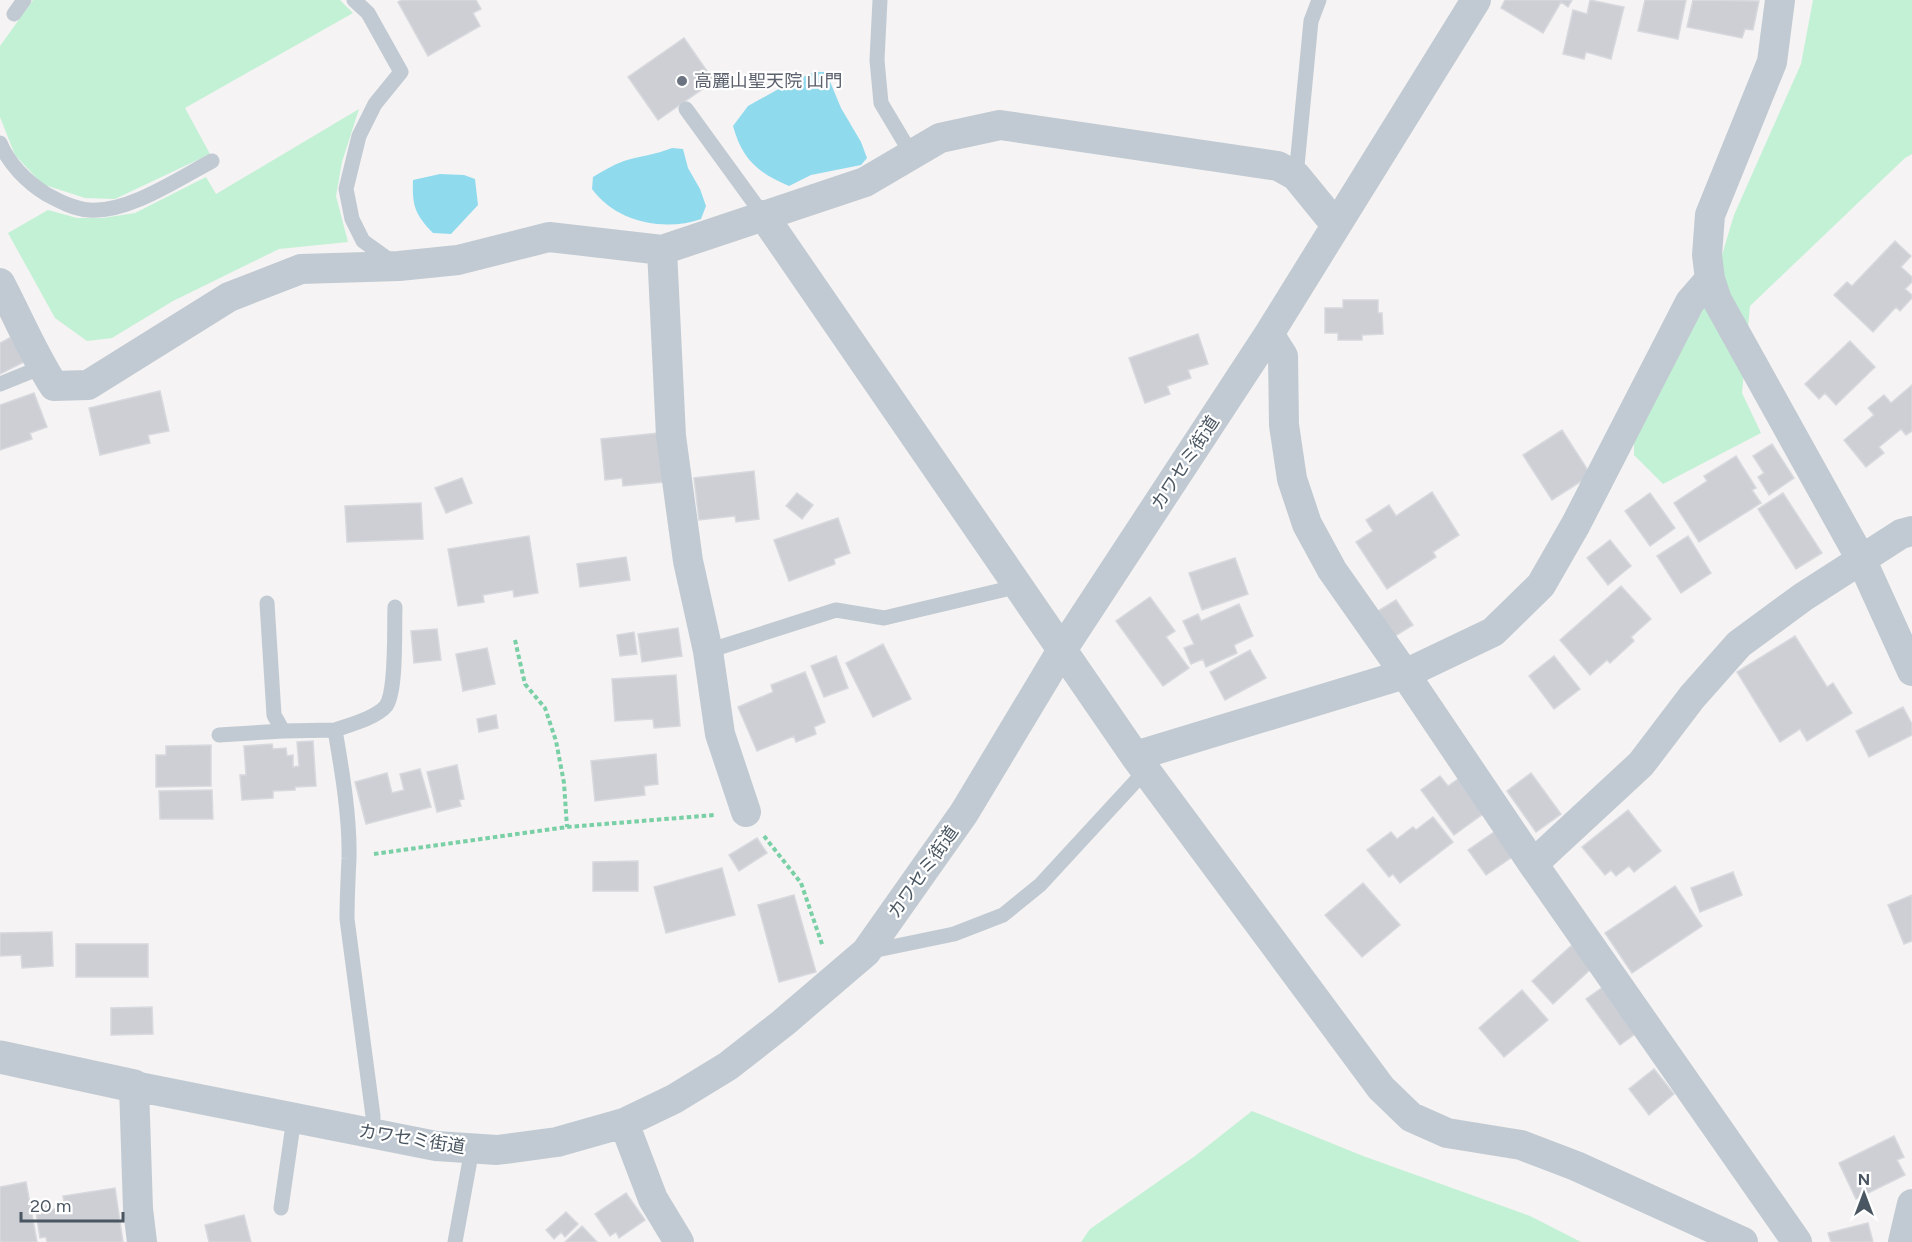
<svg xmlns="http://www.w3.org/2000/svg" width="1912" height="1242" viewBox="0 0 1912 1242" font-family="Figtree,'Noto Sans JP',sans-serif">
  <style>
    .green { fill: #c3f1d5 }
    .water { fill: #90daee }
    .building { fill: #cdcfd5; stroke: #d7d9de; stroke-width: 1.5 }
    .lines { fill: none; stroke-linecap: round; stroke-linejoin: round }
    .path { stroke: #7ad0a6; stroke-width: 4; stroke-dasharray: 4.5 3; stroke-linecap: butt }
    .service { stroke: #c1cad2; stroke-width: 15 }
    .minor { stroke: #c1cad2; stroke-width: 30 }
    .tertiary { stroke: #c1cad2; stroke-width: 33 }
    .worship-dot { fill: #6b7280; stroke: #fff; stroke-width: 2 }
    .labels { text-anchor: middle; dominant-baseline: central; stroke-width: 4.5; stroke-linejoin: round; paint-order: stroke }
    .worship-label { font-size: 18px; fill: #5b616d; stroke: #fff; text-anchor: start }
    .street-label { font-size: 18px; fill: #4a5661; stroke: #fff }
  </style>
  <rect width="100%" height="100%" fill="#f5f3f3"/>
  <path class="green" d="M33,0H340L353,13L185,108L210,154L115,199L85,198L42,184L15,155L0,117V46Z
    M1813,0H1912V154L1905,158L1750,306L1742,393L1761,433L1663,484L1634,455V428L1716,275L1734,215L1801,64Z
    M359,109L342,162L336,196L348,242L279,249L173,301L112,338L87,341L55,318L8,233L48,210L77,218H103L135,213L206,177L216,194Z
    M1252,1111L1363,1156L1530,1216L1581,1242H1081L1090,1229L1195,1156Z"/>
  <path class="water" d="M815,72H826L841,108L861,142L867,158L861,165L811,175L789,186C758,173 742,159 733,126L748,106L793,81Z
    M672,148L683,149L688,168L700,189L706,206L701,219C664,232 616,222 592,189L593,177C603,171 613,165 624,161C640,156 655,155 672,148Z
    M440,174L464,175L475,179L478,205L451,234L433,233C415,214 412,206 413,180Z"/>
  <path class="building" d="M402,0H476L481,9L473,13L480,26L428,56L398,2Z
    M1505,0H1572L1568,7L1561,2L1543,33L1501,8Z
    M1590,0L1624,7L1611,59L1586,52L1584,59L1563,54L1573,10L1587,14Z
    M1645,0H1686L1678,39L1638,31Z
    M1693,0L1759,1L1753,30L1745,29L1742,38L1687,27Z
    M684,38L714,81L658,120L628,77Z
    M1895,241L1911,256L1901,267L1912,277V282L1905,289L1912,295V298L1900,311L1896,307L1873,332L1834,295L1847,282L1852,286Z
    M1343,300H1378V313H1382L1383,334L1362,335V340H1338V333H1325V308H1343Z
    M1198,334L1208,364L1188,370L1191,378L1167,386L1170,394L1145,403L1129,358Z
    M11,337L24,362L0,374V343Z
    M1850,341L1875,367L1836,405L1825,393L1819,399L1805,384Z
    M1912,385V431L1906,435L1901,429L1879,447L1884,453L1866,467L1844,440L1874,415L1868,408L1884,395L1891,403Z
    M160,391L169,431L148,435L150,443L100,455L89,408Z
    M34,393L47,427L30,433L32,439L0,450V405Z
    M1562,430L1591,475L1552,500L1523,455Z
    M658,433L664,482L623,486L622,478L605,480L601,439Z
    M1772,444L1794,478L1769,495L1758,477L1764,473L1753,456Z
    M1736,456L1756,488L1752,490L1761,503L1699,542L1674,503L1707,481L1704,476Z
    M754,471L759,519L736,522L735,516L699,520L694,478Z
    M462,478L472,503L446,513L435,488Z
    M1432,492L1459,535L1433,552L1436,557L1387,589L1356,542L1373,531L1366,520L1389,505L1396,516Z
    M797,493L813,505L802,519L786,506Z
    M1650,493L1675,528L1650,546L1625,511Z
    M1783,493L1822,553L1796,569L1758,509Z
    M421,503L423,539L347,542L345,506Z
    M838,518L850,553L834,559L835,564L789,581L774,540Z
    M529,536L538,593L514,597L513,590L483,595L484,602L458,606L448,549Z
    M1688,536L1711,573L1681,593L1657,556Z
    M1610,540L1631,566L1608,585L1587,558Z
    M626,557L630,580L580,587L577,564Z
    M1235,558L1248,594L1202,610L1189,573Z
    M1621,586L1651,619L1631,637L1634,641L1610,663L1607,660L1590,675L1560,640Z
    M1150,597L1175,631L1166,637L1189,668L1163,686L1116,621Z
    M1396,600L1413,625L1395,636L1378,611Z
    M1239,604L1253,636L1234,645L1237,653L1206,667L1203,659L1191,664L1184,648L1194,644L1183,621L1198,614L1201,621Z
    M678,628L682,656L642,662L638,634Z
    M437,629L441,660L414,663L411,631Z
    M634,632L637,654L620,656L617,635Z
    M1795,636L1827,687L1833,683L1852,713L1807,741L1800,729L1780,742L1737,672Z
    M883,644L911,699L873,717L846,663Z
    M487,648L495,684L463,691L456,654Z
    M1250,650L1266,678L1225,700L1210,672Z
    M836,656L848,688L824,697L811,666Z
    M1554,656L1580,689L1554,709L1529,676Z
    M805,672L825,722L814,727L816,734L796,742L794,736L757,751L738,707L773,692L771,685Z
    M676,675L680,726L654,728L653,719L615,721L612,679Z
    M1903,707L1912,724V735L1869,757L1856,731Z
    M496,715L498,728L479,732L477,719Z
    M313,741L316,786L295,787V790L273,791V798L242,800L240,775H246L244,746L272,744L273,749L286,748L287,756L293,755V767L299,766L297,742Z
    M211,745V786L156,787V755H166V746Z
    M656,754L658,784L644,786L645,795L595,801L591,761Z
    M457,765L464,799L459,800L461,806L437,812L427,772Z
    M420,769L431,807L366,824L355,782L387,773L392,793L404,790L400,774Z
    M1531,773L1561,814L1536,832L1507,791Z
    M1440,776L1448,786L1461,777L1487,811L1454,835L1421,790Z
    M212,790L213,819H160L159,791Z
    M1628,810L1661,851L1634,872L1629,866L1616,876L1611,870L1605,875L1582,847Z
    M1433,817L1453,842L1400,883L1393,874L1389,877L1367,850L1391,832L1397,839L1413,827L1416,830Z
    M1497,830L1515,855L1486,875L1468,850Z
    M757,838L767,853L739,871L729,855Z
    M638,861V891H593V862Z
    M722,868L735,915L666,933L654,887Z
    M1733,872L1742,895L1700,912L1691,888Z
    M1363,883L1400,925L1362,957L1325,915Z
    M1675,886L1702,926L1632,973L1605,933Z
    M794,895L816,972L779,982L758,905Z
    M1912,895V941L1904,944L1888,905Z
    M52,932L53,966L22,968L21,955L0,956V933Z
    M76,944H148V977H76Z
    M1572,945L1592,968L1553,1004L1532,981Z
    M1606,985L1639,1031L1620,1045L1586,999Z
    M1522,990L1548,1020L1504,1057L1479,1028Z
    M152,1007L153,1034L111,1035V1008Z
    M1654,1069L1674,1094L1649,1115L1629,1089Z
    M1894,1136L1904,1157L1897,1160L1905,1175L1856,1199L1839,1163Z
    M26,1182L37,1242H0V1187Z
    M115,1188L123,1242H47L46,1237L40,1238L35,1206L48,1205L49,1210L65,1207L63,1196Z
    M626,1193L645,1220L619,1238L616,1232L610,1236L595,1214Z
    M566,1212L578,1224L565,1237L561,1232L554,1239L546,1230Z
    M244,1215L251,1242H209L205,1225Z
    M1868,1223L1873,1242H1831L1828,1233Z
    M582,1226L597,1242H565Z"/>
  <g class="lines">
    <path class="path" d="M515,640L525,684L545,708L556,741L564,783L567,827
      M764,836L801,883L823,947
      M374,854L567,827L715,815"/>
    <path class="service" d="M354,0L368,13L401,72L375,104L359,136L346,189L352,219L363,241L395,264
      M880,0L877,60L881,103L912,155
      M14,14L24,0
      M686,109L763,215
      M0,143C9,164 27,182 46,194C59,201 74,209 89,210C128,213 178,179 212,161
      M1296,176L1311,21L1319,0
      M0,384L42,367
      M267,603L274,715L283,731L335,730C342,771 350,817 349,859C348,879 347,898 347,919L373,1116L372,1133
      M708,651L836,610L884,618L1019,586
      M335,730C349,725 376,718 386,706C397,691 394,627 395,607
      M219,735L283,731
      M867,952L954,934L1003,915L1040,885L1146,770
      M281,1208L294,1118
      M455,1242L472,1149"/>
    <path class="minor" d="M1780,0L1772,62L1710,215L1707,255L1710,279L1717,300L1862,561L1912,671
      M763,215L1135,756L1381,1088L1411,1117L1447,1133L1521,1145L1576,1166L1743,1242
      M662,250L671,436L688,561L708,651L720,734L746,812
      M0,283C18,317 33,354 54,386L88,385L229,297L301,269L399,266L458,260L549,237L662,250L865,182L940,138L1000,125L1278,166L1296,176L1336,225
      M1269,334L1283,356L1284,425L1292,479L1307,524L1332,570L1405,674L1533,864L1797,1242
      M1135,756L1405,674L1493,632L1541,585L1576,524L1690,302L1710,279
      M1533,864L1641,764L1692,697L1739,644L1803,597L1901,534L1912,531
      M624,1123L653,1199L679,1242
      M142,1242L138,1209L134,1086L436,1146L497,1150L557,1142L624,1123L674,1099L728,1066L783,1023L866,952L964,813L1062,650L1269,334L1476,0
      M1903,1242L1912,1204"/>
    <path class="tertiary" d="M0,1057L134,1086"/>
  </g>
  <circle class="worship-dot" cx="682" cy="81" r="6"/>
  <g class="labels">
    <g class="worship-label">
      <text x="694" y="81">高麗山聖天院 山門</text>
    </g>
    <g class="street-label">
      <text transform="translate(1185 463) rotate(-57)">カワセミ街道</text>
      <text transform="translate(923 872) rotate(-55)">カワセミ街道</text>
      <text transform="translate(412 1139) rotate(9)">カワセミ街道</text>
    </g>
  </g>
  <g transform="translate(1864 1194)" stroke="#ffffff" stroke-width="4.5" paint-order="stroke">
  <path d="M0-4.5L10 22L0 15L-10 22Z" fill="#4a5661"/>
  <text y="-9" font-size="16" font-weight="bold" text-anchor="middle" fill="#4a5661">N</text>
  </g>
  <path d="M21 1212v9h102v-9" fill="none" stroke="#4a5661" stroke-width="3"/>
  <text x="30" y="1212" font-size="18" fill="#4a5661" stroke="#ffffff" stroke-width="4.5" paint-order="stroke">20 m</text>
</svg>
